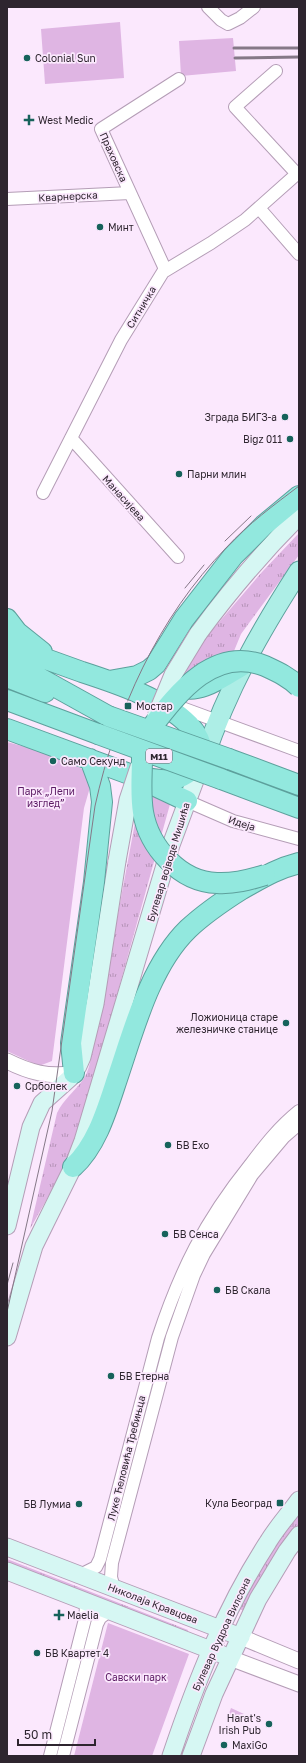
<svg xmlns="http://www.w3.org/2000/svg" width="306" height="1763" viewBox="0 0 306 1763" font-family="'Golos Text',sans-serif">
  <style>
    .grass { fill: url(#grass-tufts) }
    .park { fill: #dfb5e3 }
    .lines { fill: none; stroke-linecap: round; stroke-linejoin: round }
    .minor-casing { stroke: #b49db6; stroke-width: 14 }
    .tertiary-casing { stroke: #b49db6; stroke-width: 17 }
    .secondary-casing { stroke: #b49db6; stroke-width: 19 }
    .primary-casing { stroke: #5da09c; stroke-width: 21 }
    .trunk-casing { stroke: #5da09c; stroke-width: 22 }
    .minor { stroke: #fff; stroke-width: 12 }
    .tertiary { stroke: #fff; stroke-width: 15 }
    .secondary { stroke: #d6f7f3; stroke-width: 17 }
    .primary { stroke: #adeee6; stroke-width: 19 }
    .trunk { stroke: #92e8de; stroke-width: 20 }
    .tram { stroke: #857887; stroke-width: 1 }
    .rail { stroke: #857887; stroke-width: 3 }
    .secondary-bridge-casing { stroke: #b49db6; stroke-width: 19; stroke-linecap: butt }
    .trunk-bridge-casing { stroke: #5da09c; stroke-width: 22; stroke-linecap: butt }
    .secondary-bridge { stroke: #d6f7f3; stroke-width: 17 }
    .trunk-bridge { stroke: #92e8de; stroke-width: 20 }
    .poi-dot { fill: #16625b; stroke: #fbe8fd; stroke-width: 1.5 }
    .labels { text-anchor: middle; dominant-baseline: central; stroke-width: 3.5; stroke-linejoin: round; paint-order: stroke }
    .shield { fill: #fbe8fd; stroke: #6c606d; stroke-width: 1 }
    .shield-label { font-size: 9px; font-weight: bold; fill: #2e252f }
    .poi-label { font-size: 10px; fill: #2e252f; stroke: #fbe8fd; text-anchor: start }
    .street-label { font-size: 10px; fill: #2e252f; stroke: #fbe8fd }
    .park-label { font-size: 10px; fill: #5c1b64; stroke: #fbe8fd }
  </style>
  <defs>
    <pattern id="grass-tufts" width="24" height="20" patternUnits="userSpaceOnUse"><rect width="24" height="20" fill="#dfb5e3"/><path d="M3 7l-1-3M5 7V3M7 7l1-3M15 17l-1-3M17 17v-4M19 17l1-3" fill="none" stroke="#b593b8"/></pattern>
  </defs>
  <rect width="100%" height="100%" fill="#fbe8fd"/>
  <path class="grass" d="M299,533V555L241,634L234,651L222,669L194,681L169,671V661L186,636L202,642L262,572Z
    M142,785L172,797L80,1128L62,1172L30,1229L57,1113C64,1099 73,1093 82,1081C90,1071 91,1056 94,1043Z
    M299,1500V1535L245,1612L240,1609L239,1590Z
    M7,1559L188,1630L186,1636L7,1567Z
    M231,1708L244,1714L226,1722Z"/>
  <path class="park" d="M120,22L124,78L45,84L41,29Z
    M233,38L236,71L181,76L179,41Z
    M7,742C37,750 69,757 93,777L84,808L52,1061L39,1066L7,1051Z
    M108,1623L189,1654L152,1756H74Z"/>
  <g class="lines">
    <g class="minor-casing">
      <path id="minor" d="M208,7L221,20L228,24L240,18L254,7
        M276,71L235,107L297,174
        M7,199L130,193
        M259,208L299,254
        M165,269L101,129L179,79
        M71,438L178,557
        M43,493L121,340L163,272L211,243L245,220L299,172
        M171,704L299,751
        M187,801L233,821L299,839
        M80,1575L96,1567L100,1559L158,1338C180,1271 205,1221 250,1165C265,1145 279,1127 299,1111
        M114,1588L111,1577L112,1563L172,1337L194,1275L204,1254L252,1175L284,1137L299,1124
        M50,1756L85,1619L86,1607L85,1601
        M63,1756L97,1624L100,1618L109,1611"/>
    </g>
    <g class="tertiary-casing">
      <path id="tertiary" d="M7,1061C29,1072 49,1078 74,1073
        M241,1637L299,1661
        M230,1658L299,1684"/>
    </g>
    <g class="secondary-casing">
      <path id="secondary" d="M198,634C229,592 262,553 299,516
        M7,1226L31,1127L42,1103L70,1078L78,1066L82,1057L95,1004L117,861
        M7,1337L34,1246L73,1167L83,1141L171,845L203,759
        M7,1547L241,1637
        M7,1571L221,1654
        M171,1756C196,1682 225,1608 268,1542C277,1527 289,1514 299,1500
        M191,1756L214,1694L258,1599L287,1551L299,1535"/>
    </g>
    <g class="primary-casing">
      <path id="primary" d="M204,758C228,688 259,633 299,571"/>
    </g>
    <g class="trunk-casing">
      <path id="trunk" d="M7,619L17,632L42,652
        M7,645C32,654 57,663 82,672C116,683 164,699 189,725C198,734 202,745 204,758C180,785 165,783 132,775
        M7,656L27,671L108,716
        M7,677L45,692
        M109,681L137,676L149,670L156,664L184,619L233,556L264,525L299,496
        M177,684C195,699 227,674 243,665
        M7,700L98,734
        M7,729L132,775L187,801
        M229,759L299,785
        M221,779L299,808
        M74,1073L71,1043L94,882L102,802L100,786L90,759
        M73,1167C97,1145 107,1109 117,1079C134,1029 150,966 188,929C204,914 223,901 242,889C262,878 276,869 299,863"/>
    </g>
    <use href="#minor" class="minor"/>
    <use href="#tertiary" class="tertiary"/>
    <use href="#secondary" class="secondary"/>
    <use href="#primary" class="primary"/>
    <use href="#trunk" class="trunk"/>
    <path class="tram" d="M225,541L251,516
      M185,588L204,565
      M7,1285L13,1263
      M7,1312L52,1111L95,806C116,711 158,617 227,547C248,524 274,505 299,486"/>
    <path class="rail" d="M234,48H299
      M235,58L299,57"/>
    <g class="secondary-bridge-casing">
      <path id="secondary-bridge" d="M156,716L173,675L198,634
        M117,861L128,800L139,767"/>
    </g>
    <g class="trunk-bridge-casing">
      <path id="trunk-bridge" d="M108,716L229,759
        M151,728C179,691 215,646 265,666C278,672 289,677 299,687
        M98,734L221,779
        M142,757C142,775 140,794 143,812C149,847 180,882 217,883C234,884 249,880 265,875"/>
    </g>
    <use href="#secondary-bridge" class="secondary-bridge"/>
    <use href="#trunk-bridge" class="trunk-bridge"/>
  </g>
  <g class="poi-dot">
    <circle cx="27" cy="58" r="4"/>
    <path d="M27 114h4v4h4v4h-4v4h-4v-4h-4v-4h4z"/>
    <circle cx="100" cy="227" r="4"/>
    <circle cx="285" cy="417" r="4"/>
    <circle cx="290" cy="439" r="4"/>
    <circle cx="179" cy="474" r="4"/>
    <rect x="124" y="702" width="8" height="8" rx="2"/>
    <circle cx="53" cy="761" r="4"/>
    <circle cx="286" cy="1023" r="4"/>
    <circle cx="17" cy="1086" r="4"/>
    <circle cx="168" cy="1145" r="4"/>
    <circle cx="165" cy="1234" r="4"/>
    <circle cx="217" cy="1290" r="4"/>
    <circle cx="111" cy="1376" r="4"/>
    <rect x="276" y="1499" width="8" height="8" rx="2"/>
    <circle cx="79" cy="1504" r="4"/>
    <path d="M57 1609h4v4h4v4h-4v4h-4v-4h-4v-4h4z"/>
    <circle cx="37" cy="1653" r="4"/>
    <circle cx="269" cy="1724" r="4"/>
    <circle cx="224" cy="1745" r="4"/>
  </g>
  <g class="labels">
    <rect class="shield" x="146" y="749" width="26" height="14" rx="3"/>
    <g class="shield-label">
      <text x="159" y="756">M11</text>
    </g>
    <g class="poi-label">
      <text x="35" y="58">Colonial Sun</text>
      <text x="38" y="120">West Medic</text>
      <text x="108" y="227">Минт</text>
      <text x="277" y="417" text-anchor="end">Зграда БИГЗ-а</text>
      <text x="282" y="439" text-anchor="end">Bigz 011</text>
      <text x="187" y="474">Парни млин</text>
      <text x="136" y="706">Мостар</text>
      <text x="61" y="761">Само Секунд</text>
      <text x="278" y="1017" text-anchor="end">Ложионица старе<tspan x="278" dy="12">железничке станице</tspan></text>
      <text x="25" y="1086">Срболек</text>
      <text x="176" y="1145">БВ Ехо</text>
      <text x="173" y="1234">БВ Сенса</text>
      <text x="225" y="1290">БВ Скала</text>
      <text x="119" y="1376">БВ Етерна</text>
      <text x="272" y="1503" text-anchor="end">Кула Београд</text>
      <text x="71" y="1504" text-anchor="end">БВ Лумиа</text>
      <text x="67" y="1615">Maelia</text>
      <text x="45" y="1653">БВ Квартет 4</text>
      <text x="261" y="1718" text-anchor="end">Harat's<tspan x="261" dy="12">Irish Pub</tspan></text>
      <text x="232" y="1745">MaxiGo</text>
    </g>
    <g class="street-label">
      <text transform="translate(114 157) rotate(66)">Праховска</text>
      <text transform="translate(68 196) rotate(-3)">Кварнерска</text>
      <text transform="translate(141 307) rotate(-59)">Ситничка</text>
      <text transform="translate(124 498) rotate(48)">Манасијева</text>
      <text transform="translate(242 823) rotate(18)">Идеја</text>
      <text transform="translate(168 862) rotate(-73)">Булевар војводе Мишића</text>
      <text transform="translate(126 1458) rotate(-76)">Луке Ћеловића Требињца</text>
      <text transform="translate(153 1603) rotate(21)">Николаја Кравцова</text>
      <text transform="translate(221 1634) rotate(-65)">Булевар Вудроа Вилсона</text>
    </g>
    <g class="park-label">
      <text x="46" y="791">Парк „Лепи<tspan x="46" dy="12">изглед”</tspan></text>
      <text x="136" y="1677">Савски парк</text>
    </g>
  </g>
  <rect width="306" height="1763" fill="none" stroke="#2e252f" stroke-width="16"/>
  <path d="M18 1739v6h77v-6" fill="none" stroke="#2e252f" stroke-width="2"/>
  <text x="24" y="1739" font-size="12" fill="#2e252f" stroke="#fbe8fd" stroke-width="3" paint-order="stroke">50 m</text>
</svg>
